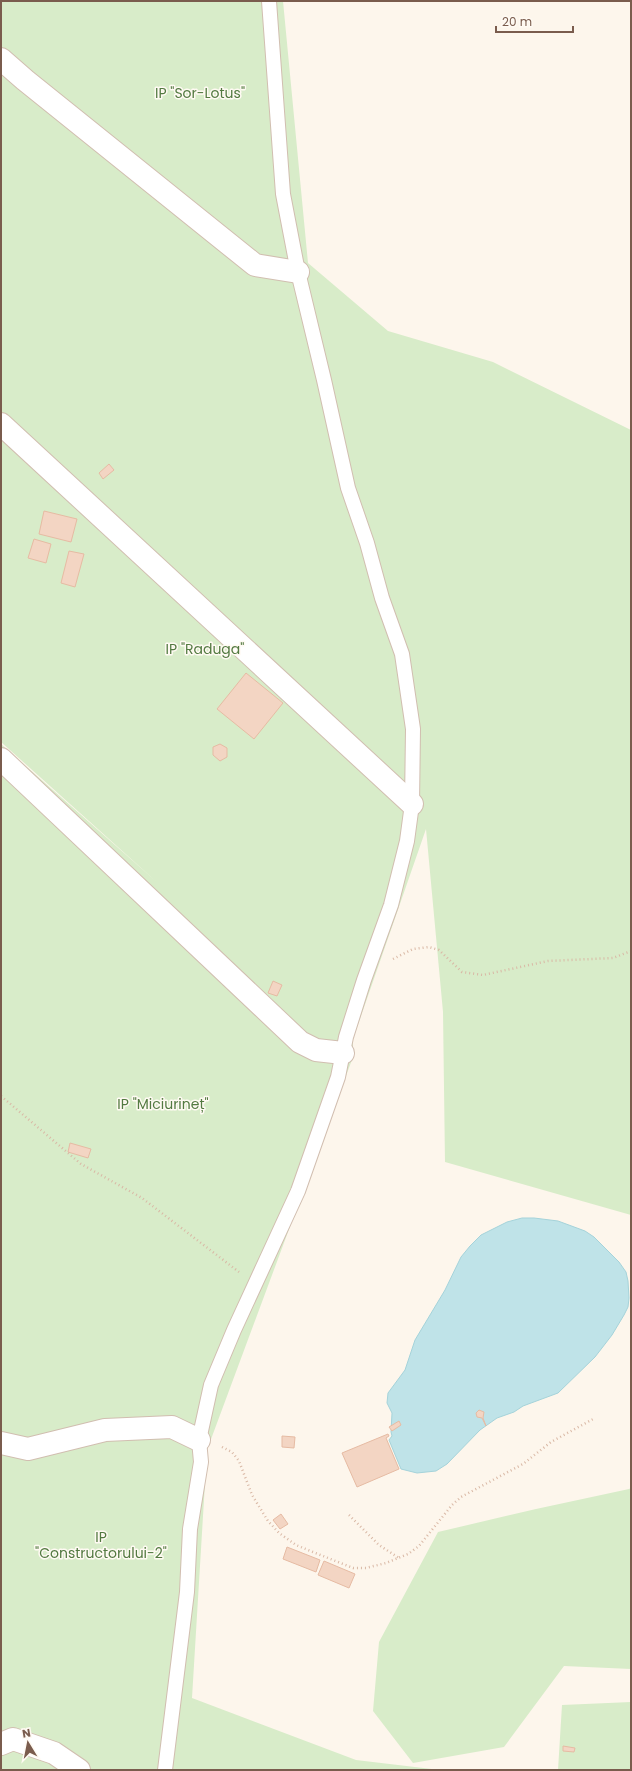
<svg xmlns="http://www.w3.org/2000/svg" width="632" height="1771" viewBox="0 0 632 1771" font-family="Poppins,sans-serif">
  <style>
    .green { fill: #d8ecc9 }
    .water { fill: #bfe3e8; stroke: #a5d3da }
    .building { fill: #f3d5c3; stroke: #e6bba3 }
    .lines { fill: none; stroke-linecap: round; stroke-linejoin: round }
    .service-casing { stroke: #d1beb0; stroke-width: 16 }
    .minor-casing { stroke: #d1beb0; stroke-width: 24 }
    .path { stroke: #d9b8a5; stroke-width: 2.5; stroke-dasharray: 1 3; stroke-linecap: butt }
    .service { stroke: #fff; stroke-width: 14 }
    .minor { stroke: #fff; stroke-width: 22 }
    .labels { text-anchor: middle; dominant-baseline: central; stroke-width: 3; stroke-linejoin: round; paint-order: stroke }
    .park-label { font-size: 14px; fill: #537a41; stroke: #fffaf3 }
  </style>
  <rect width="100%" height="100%" fill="#fdf6ec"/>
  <path class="green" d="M1,1H283L308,263L388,331L493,362L631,430V1215L445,1162L443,1012L426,829L353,1039V1057L207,1450L192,1698L356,1760L440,1770H1V744L159,884L1,742Z
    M631,1488V1669L564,1666L504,1747L413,1763L373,1711L379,1642L438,1532L536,1509L629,1489Z
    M631,1702V1770H558L562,1705Z"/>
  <path class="water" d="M522,1218H534L558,1221L585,1231L594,1237L619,1262L626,1272L628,1281L629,1298L628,1307L624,1315L612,1335L595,1357L558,1393L523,1406L514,1412L497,1418L480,1430L447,1464L436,1471L417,1473L401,1469L389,1440L392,1436L391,1432L392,1413L387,1403L388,1393L405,1370L415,1340L445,1290L461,1257L470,1246L481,1235L507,1222Z"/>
  <path class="building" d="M109,464L114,470L103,479L99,473Z
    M44,511L77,519L71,542L39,534Z
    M34,539L51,544L46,563L28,558Z
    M69,551L84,554L75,587L61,583Z
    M246,673L283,703L254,739L217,709Z
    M220,744L227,748V757L220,761L213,755V747Z
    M273,981L282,985L277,996L268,993Z
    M70,1143L91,1149L88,1158L68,1152Z
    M479,1410L484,1412L483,1418L486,1426L482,1418L477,1417L476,1413Z
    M399,1421L401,1425L392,1431L389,1427Z
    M388,1434L389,1436L386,1438L399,1469L357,1487L342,1453Z
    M282,1436L295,1437L294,1448L282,1447Z
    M281,1514L288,1524L280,1529L273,1520Z
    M287,1547L320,1560L316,1572L283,1559Z
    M324,1561L355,1574L349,1588L318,1575Z
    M563,1746L575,1748L574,1752L563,1751Z"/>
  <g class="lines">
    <g class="service-casing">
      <path id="service" d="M165,1770L187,1592L190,1529L201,1462L199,1440L211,1385L234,1330L298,1191L338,1077L346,1037L364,980L391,905L407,841L412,804L413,729L402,654L382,598L367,543L348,488L324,380L298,272L283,194L269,1"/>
    </g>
    <g class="minor-casing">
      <path id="minor" d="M1,59L25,80L255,265L298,272
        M1,424L412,804
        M1,759L300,1042L316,1050L343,1053
        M1,1443L28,1449L105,1430L172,1427L199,1440
        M1,1744L13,1739L54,1753L79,1770"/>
    </g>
    <path class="path" d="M393,959L413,949L429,947L439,950L462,972L483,975L548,961L613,958L631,951
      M1,1096L81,1164L142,1198L239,1272
      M222,1447L232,1452L239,1461L252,1495L268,1521L279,1533L296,1545L313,1552L353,1568H366L386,1563L408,1554L419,1546L452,1505L461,1497L523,1464L551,1442L595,1418
      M349,1515L379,1545L399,1558"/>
    <use href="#service" class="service"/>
    <use href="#minor" class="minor"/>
  </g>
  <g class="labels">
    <g class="park-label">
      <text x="200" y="93">IP "Sor-Lotus"</text>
      <text x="205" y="649">IP "Raduga"</text>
      <text x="163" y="1104">IP "Miciurineț"</text>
      <text x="101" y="1537">IP<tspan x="101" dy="16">"Constructorului-2"</tspan></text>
    </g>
  </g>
  <rect width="632" height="1771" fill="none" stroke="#7a5c4d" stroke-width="4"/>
  <g transform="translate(28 1743) rotate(350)" stroke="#fffaf3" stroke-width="3" paint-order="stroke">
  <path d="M0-3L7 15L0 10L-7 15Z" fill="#7a5c4d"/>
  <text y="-6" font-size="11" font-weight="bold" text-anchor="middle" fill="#7a5c4d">N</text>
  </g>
  <path d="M496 26v6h77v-6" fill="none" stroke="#7a5c4d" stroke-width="2"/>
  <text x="502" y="26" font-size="12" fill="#7a5c4d" stroke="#fffaf3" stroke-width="3" paint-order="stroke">20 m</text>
</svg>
